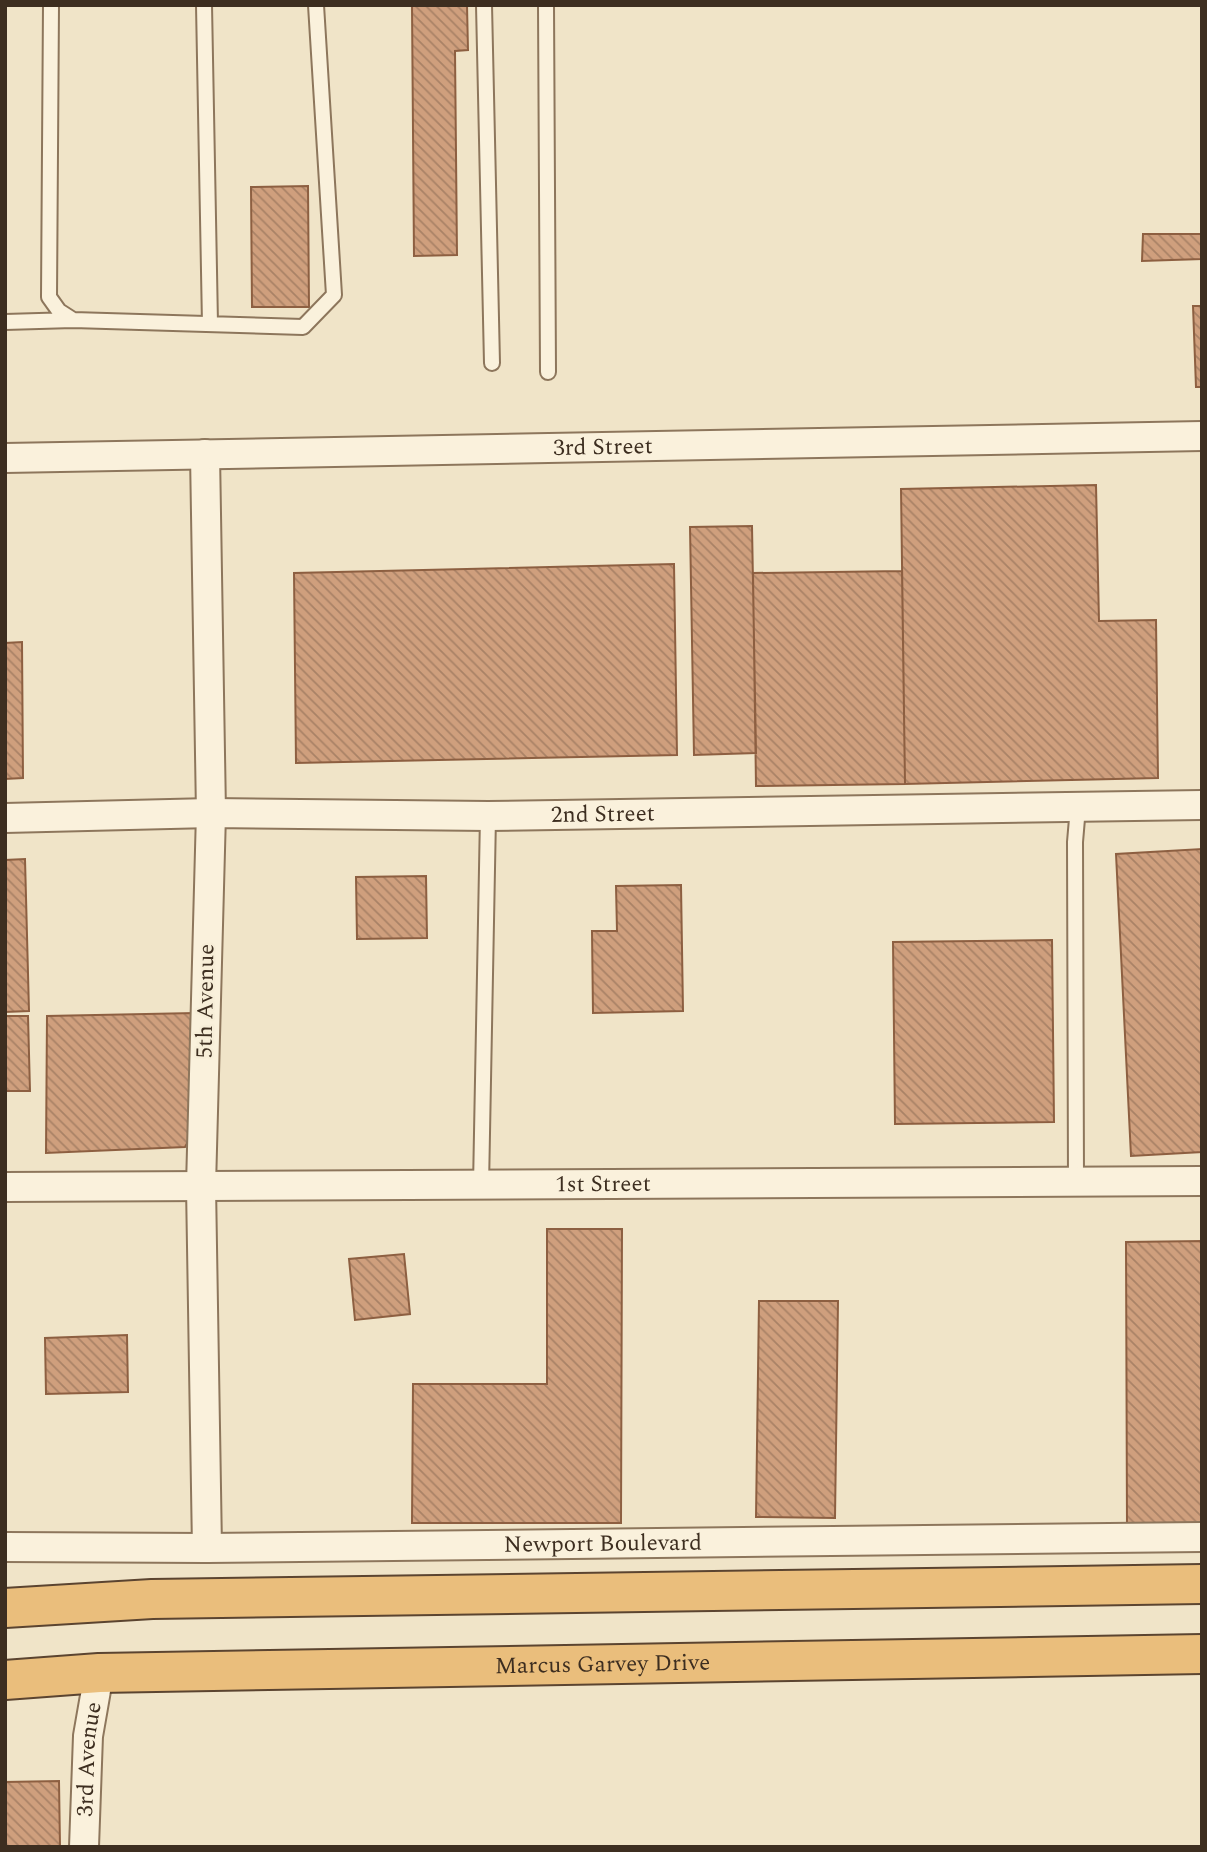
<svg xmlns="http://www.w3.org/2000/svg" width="1207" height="1852" viewBox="0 0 1207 1852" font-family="Spectral,serif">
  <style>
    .building { fill: url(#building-back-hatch); stroke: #8d5f41; stroke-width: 2 }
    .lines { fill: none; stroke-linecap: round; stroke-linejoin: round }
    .service-casing { stroke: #8d765c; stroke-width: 18 }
    .minor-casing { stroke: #8d765c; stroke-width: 32 }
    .trunk-casing { stroke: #5b4430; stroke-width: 42 }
    .service { stroke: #faf1dc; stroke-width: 14 }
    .minor { stroke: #faf1dc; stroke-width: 28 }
    .trunk { stroke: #eabe7c; stroke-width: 38 }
    .labels { text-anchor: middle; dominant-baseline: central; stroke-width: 5; stroke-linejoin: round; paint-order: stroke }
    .street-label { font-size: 23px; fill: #3d2e20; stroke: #f7eed8 }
  </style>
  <defs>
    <pattern id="building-back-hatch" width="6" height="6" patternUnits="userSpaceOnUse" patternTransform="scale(1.75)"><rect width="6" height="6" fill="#cf9f7d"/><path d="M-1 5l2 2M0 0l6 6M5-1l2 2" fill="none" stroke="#a98266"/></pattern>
  </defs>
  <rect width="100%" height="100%" fill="#f0e4c8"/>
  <path class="building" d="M362,5H467L468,50L455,51L457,255L414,256L412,6Z
    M308,186L309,307H252L251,187Z
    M1143,234H1202V259L1142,261Z
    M1193,306H1202V387H1196Z
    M1096,485L1099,621L1156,620L1158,778L905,784L901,489Z
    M752,526L756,753L694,755L690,527Z
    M674,564L677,755L296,763L294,573Z
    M902,571L905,784L756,786L753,573Z
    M22,642L23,778L5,779V643Z
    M1202,849V1152L1131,1156L1116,854Z
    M25,859L29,1011L5,1012V860Z
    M426,876L427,938L357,939L356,877Z
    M681,885L683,1011L593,1013L592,931H617L616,886Z
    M1052,940L1054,1122L895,1124L893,942Z
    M195,1013L198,1123L185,1147L46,1153L47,1016Z
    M5,1016H28L30,1091H5Z
    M547,1229H622L621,1523H412L413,1384H547Z
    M1202,1241V1526L1127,1527L1126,1242Z
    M404,1254L410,1314L355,1320L349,1259Z
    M759,1301H838L835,1518L756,1517Z
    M127,1335L128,1392L46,1394L45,1338Z
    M59,1781L60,1847H5V1782Z"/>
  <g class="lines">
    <g class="service-casing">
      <path id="service" d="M51,5L49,297L59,311L73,320L303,327L334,295L316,5
        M204,5L210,324
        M484,5L492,363
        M546,5L548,372
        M5,322L73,320
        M1076,1182L1075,842L1078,807
        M481,1186L488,816"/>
    </g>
    <g class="minor-casing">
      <g id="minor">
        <path d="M205,454L211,813L201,1186L207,1548"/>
        <path id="s1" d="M5,458L1202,436"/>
        <path id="s2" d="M5,818L211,813L488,816L1202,805"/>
        <path id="s3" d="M5,1187L1202,1181"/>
        <path id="s4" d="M5,1547L207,1548L1202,1537"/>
        <path id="s5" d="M84,1847L88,1736L99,1673"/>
      </g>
    </g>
    <g class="trunk-casing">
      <g id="trunk">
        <path d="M5,1608L152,1599L1202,1584"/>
        <path id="s6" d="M5,1680L99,1673L1202,1654"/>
      </g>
    </g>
    <use href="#service" class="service"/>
    <use href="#minor" class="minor"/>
    <use href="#trunk" class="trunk"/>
  </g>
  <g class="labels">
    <g class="street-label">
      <text stroke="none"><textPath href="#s1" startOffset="598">3rd Street</textPath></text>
      <text stroke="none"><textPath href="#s2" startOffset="598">2nd Street</textPath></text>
      <text transform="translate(206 1001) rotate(-89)">5th Avenue</text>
      <text stroke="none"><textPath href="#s3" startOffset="598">1st Street</textPath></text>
      <text stroke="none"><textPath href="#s4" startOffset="598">Newport Boulevard</textPath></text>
      <text stroke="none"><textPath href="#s6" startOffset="598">Marcus Garvey Drive</textPath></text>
      <text stroke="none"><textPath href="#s5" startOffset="88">3rd Avenue</textPath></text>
    </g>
  </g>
  <rect width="1207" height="1852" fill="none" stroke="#3d2e20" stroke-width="14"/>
</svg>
